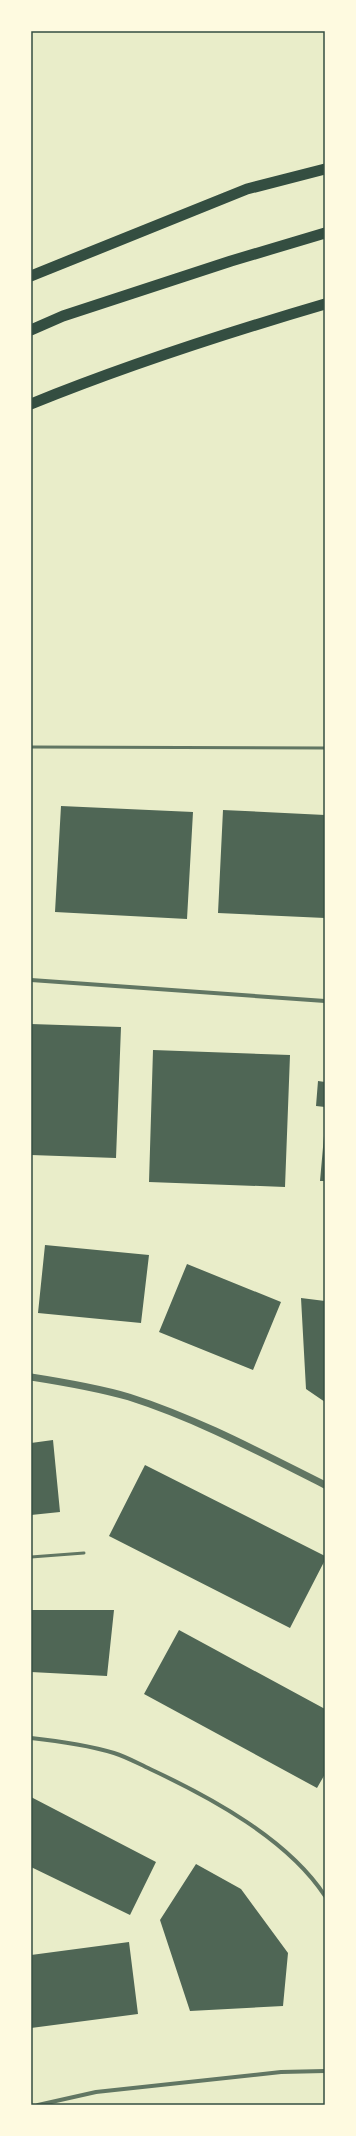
<svg xmlns="http://www.w3.org/2000/svg" width="356" height="2136" viewBox="0 0 356 2136" font-family="Bitter,serif">
  <style>
    .building { fill: #4f6655 }
    .lines { fill: none; stroke-linecap: round; stroke-linejoin: round }
    .service { stroke: #617663; stroke-width: 3 }
    .minor { stroke: #617663; stroke-width: 4 }
    .tertiary { stroke: #617663; stroke-width: 7 }
    .trunk { stroke: #344e41; stroke-width: 11 }
    .neatline { fill: none; stroke: #344e41; stroke-width: 1.5 }
  </style>
  <rect width="100%" height="100%" fill="#e9edc9"/>
  <path class="building" d="M61,806L193,812L187,919L55,912Z
    M223,810L325,815V918L218,913Z
    M31,1024L121,1027L116,1158L31,1155Z
    M153,1050L290,1055L285,1187L149,1182Z
    M318,1081L325,1082V1107L316,1106Z
    M324,1136H325V1181H320Z
    M45,1245L149,1255L141,1323L38,1313Z
    M187,1264L281,1302L253,1370L159,1332Z
    M301,1298L325,1301V1402L306,1389Z
    M53,1440L60,1512L31,1515V1443Z
    M145,1465L325,1556V1560L290,1628L109,1536Z
    M31,1610H114L107,1676L31,1672Z
    M179,1630L325,1709V1774L317,1788L144,1694Z
    M31,1797L156,1862L130,1915L31,1867Z
    M196,1864L241,1889L288,1953L283,2006L190,2011L160,1920Z
    M129,1942L138,2014L31,2028V1955Z"/>
  <g class="lines">
    <path class="service" d="M31,747L325,748
      M31,1557L84,1553"/>
    <path class="minor" d="M31,980L325,1001
      M31,1738C59,1741 87,1745 114,1753C127,1757 139,1764 150,1769C210,1797 288,1839 325,1896
      M38,2105L96,2092L281,2072L325,2071"/>
    <path class="tertiary" d="M31,1377C63,1382 98,1388 129,1397C198,1419 261,1453 325,1485"/>
    <path class="trunk" d="M31,276L247,189L325,169
      M31,330L63,316L231,261L325,233
      M31,404C127,365 226,333 325,304"/>
  </g>
  <rect width="356" height="2136" fill="none" stroke="#fefae0" stroke-width="64"/>
  <rect x="32" y="32" width="292" height="2072" class="neatline"/>
</svg>
